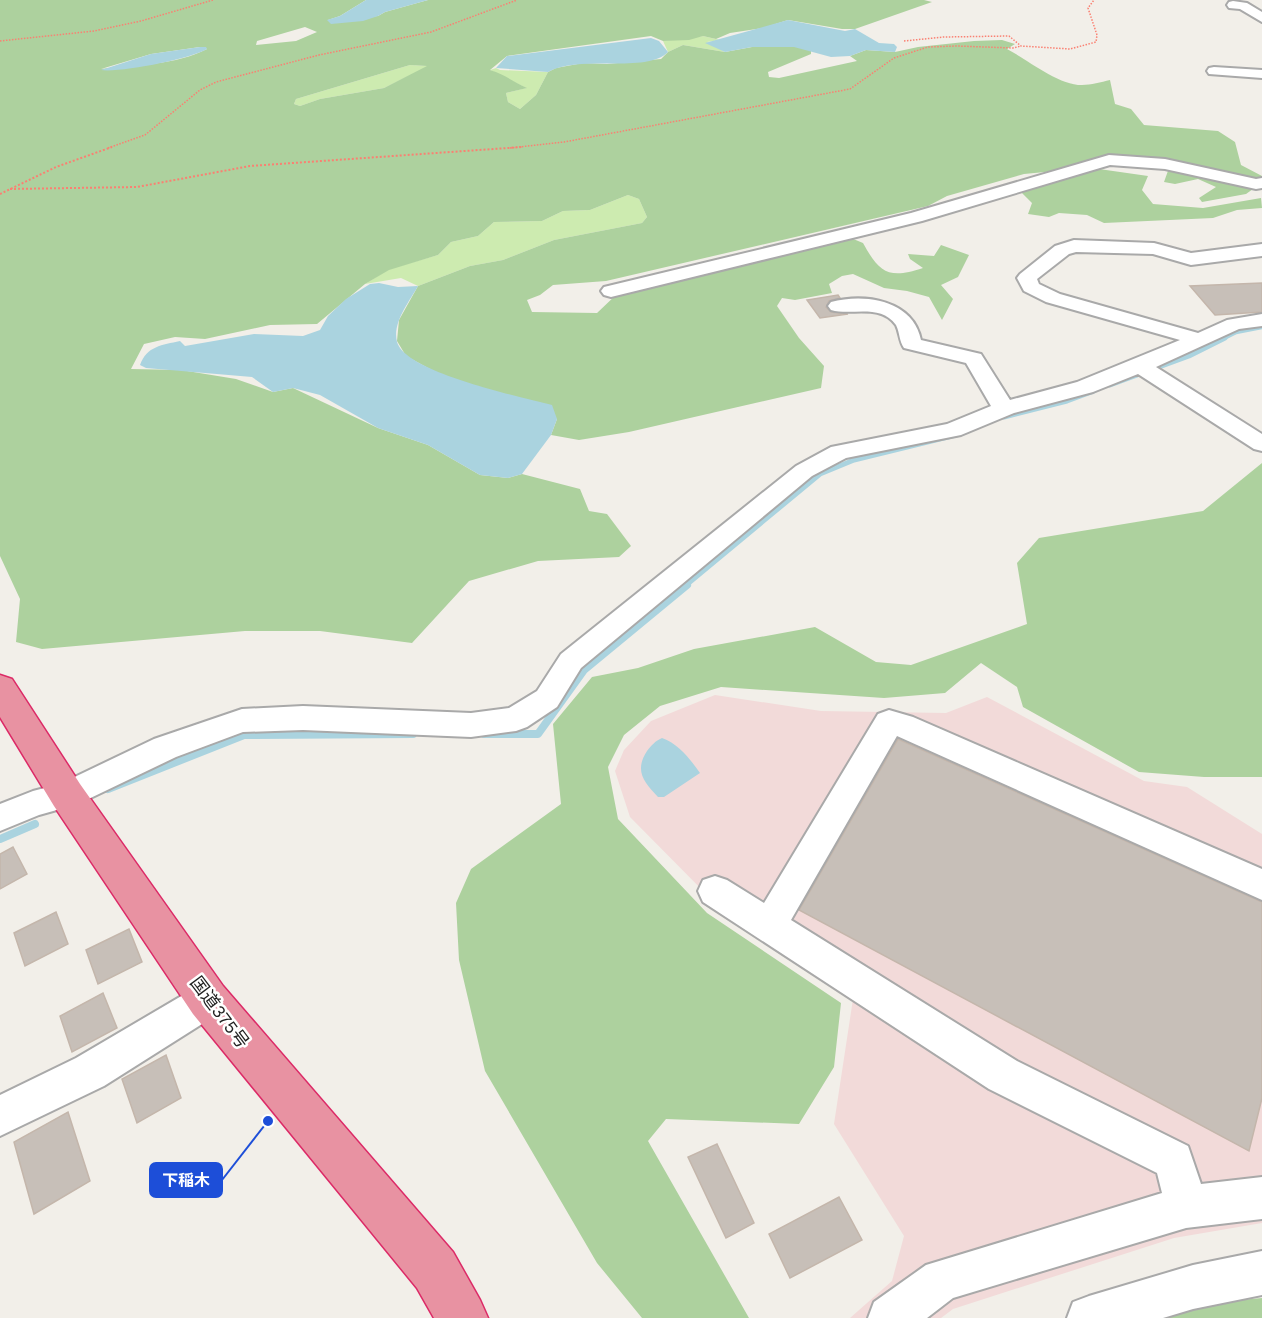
<svg xmlns="http://www.w3.org/2000/svg" width="1262" height="1318" viewBox="0 0 1262 1318" font-family="'Work Sans','Noto Sans JP',sans-serif">
  <style>
    .commercial { fill: #f2dad9 }
    .grass { fill: #cdebb0 }
    .forest { fill: #add19e; fill-rule: evenodd }
    .water { fill: #aad3df }
    .lines { fill: none; stroke-linecap: round; stroke-linejoin: round }
    .stream-far2 { stroke: #aad3df; stroke-width: 4.5 }
    .stream-far1 { stroke: #aad3df; stroke-width: 5 }
    .stream { stroke: #aad3df; stroke-width: 8 }
    .building { fill: #c7bfb8; stroke: #c4b6ab; stroke-width: 1.5 }
    .minor-casing { stroke: #a9a9a9; stroke-width: 4 }
    .highway-casing { stroke: #dc2a67; stroke-width: 3 }
    .path-far1 { stroke: #fa8072; stroke-width: 1.5; stroke-dasharray: 1.5 1.5; stroke-linecap: butt }
    .path { stroke: #fa8072; stroke-width: 2; stroke-dasharray: 2 2; stroke-linecap: butt }
    .minor { fill: #fff; fill-rule: evenodd }
    .highway { fill: #e892a2; fill-rule: evenodd }
    .labels { text-anchor: middle; dominant-baseline: central; stroke-width: 5; stroke-linejoin: round; paint-order: stroke }
    .near-street-label { font-size: 18px; fill: #222; stroke: #fff }
    .leader { fill: none; stroke: #1d4ed8; stroke-width: 2 }
    .callout-dot { fill: #1d4ed8; stroke: #fff; stroke-width: 2 }
    .callout { fill: #1d4ed8; stroke: #1d4ed8; stroke-width: 2 }
    .callout-label { font-size: 16px; text-anchor: middle; font-weight: bold; fill: #fff }
  </style>
  <rect width="100%" height="100%" fill="#f2efe9"/>
  <path class="commercial" d="M715,695L821,711L946,713L987,697L1144,781L1187,787L1262,834V1223L1174,1238L953,1309L941,1318H850L892,1281L904,1236L834,1124L853,999L717,905L630,817L615,771L624,750L651,721Z"/>
  <path class="grass" d="M703,36L720,40L707,42L725,52L683,45L668,52L663,41Z
    M410,65L429,66L384,88L320,99L300,106L294,104L296,99Z
    M496,68L500,70L548,72L536,95L520,109L508,102L506,93L526,88L490,70Z
    M628,195L639,199L647,217L642,223L554,240L503,260L470,266L418,286L401,278L365,284L389,269L438,255L451,242L478,236L494,222L542,221L563,211L590,210Z"/>
  <path class="forest" d="M0,0H366L340,16L328,20L378,16L385,12L428,0H924L932,2L855,29H842L788,20L763,28L730,33L716,39L703,36L689,40L663,41L651,36L507,56L490,70C506,75 513,82 527,88L506,93L508,102L520,109L536,95L548,72L556,68L583,63L607,64L661,59L668,52L683,45L725,52L752,47L793,46L811,50V54L768,72L769,77L779,78L857,61L850,56L866,50L895,52L918,47L974,41L1002,40L1015,44L1007,49C1028,60 1058,85 1082,85C1091,85 1101,82 1110,80L1115,104L1131,109L1144,125L1218,131L1235,142L1241,165L1262,176V179L1247,180L1124,157L1066,170L1024,174L947,196L928,206L606,281L553,285L540,295L527,300L532,312L597,313L617,294L846,236L863,243C879,272 888,280 923,268L910,259L908,254L934,256L941,245L969,255L958,277L941,285L953,299L942,320L929,297L907,291L884,288L853,274L842,276L829,284L832,293L795,300L782,298L777,306L799,338L824,366L821,388L629,432L579,440L551,435L557,419L439,374L406,356L397,341L399,320L418,286L470,266L503,260L554,240L642,223L647,217L639,199L628,195L590,210L563,211L542,221L494,222L478,236L451,242L438,255L389,270L365,284L317,324L270,325L205,339L175,337L144,344L131,369L181,370L236,379L273,392L293,388L378,428L428,445L480,475L508,478L522,474L580,489L589,511L607,514L631,546L619,557L538,561L469,581L412,643L320,631H245L42,649L16,642L20,599L0,556ZM305,27L317,32L296,41L256,45L257,41ZM200,47L207,49C176,65 136,65 101,69L151,54ZM410,65L427,66L384,88L320,99L300,106L294,104L296,99Z
    M1169,168L1249,184L1253,189L1246,194L1202,202L1199,198L1216,187L1198,179L1175,184L1164,182Z
    M1099,169L1148,176L1142,190L1153,204L1203,208L1261,198L1262,208L1237,210L1213,218L1104,223L1087,215L1059,213L1049,217L1028,214L1032,203L1021,192Z
    M1262,463V777H1204L1139,772L1023,707L1017,687L981,663L945,693L884,698L721,687L660,706L624,735L608,767L618,819L707,913L841,1003L834,1067L799,1124L666,1119L648,1141L749,1318H642L597,1263L485,1071L459,960L456,903L471,869L561,804L553,724L592,677L638,668L694,649L815,627L876,662L911,665L1027,624L1017,563L1039,538L1203,511Z
    M1262,1298V1318H1099L1109,1312Z"/>
  <path class="water" d="M366,0H428L385,12L378,16L363,21L331,24L327,20L340,16Z
    M788,20L845,31L855,29L879,43L894,44L897,47L895,52L866,50L850,56L831,57L794,47H752L725,52L705,43Z
    M651,38L659,41L668,52C646,74 580,54 548,72L496,68L507,56Z
    M200,47H206L207,49C190,59 119,73 101,70L151,54Z
    M379,283L398,287L418,286C409,302 392,323 397,342C406,373 522,397 552,405L557,419L551,435L522,474L508,478L480,475L428,445L378,428L320,395L293,388L273,392L252,377L146,368L140,365C147,346 162,345 180,341L185,346L254,334L303,336L320,330L328,316L346,299L370,284Z
    M662,738C679,744 690,759 700,773L664,797H658C644,782 634,771 647,751C652,745 655,741 662,738Z"/>
  <g class="lines">
    <path class="stream-far2" d="M1222,339L1236,332L1262,327"/>
    <path class="stream-far1" d="M1110,385L1189,356L1225,338
      M1004,417L1067,401L1094,391
      M685,586L820,474L854,460L960,434"/>
    <path class="stream" d="M484,734H538L584,670L687,585
      M108,789L244,735L413,734
      M0,839L35,824"/>
  </g>
  <path class="building" d="M1262,283V312L1215,315L1190,286Z
    M838,295L840,298L829,301L826,307L831,312L848,314L820,318L807,300Z
    M898,739L1262,902V1098L1249,1151L799,910Z
    M13,847L27,874L0,889V854Z
    M56,912L68,944L25,966L14,933Z
    M129,929L142,962L98,984L86,950Z
    M103,993L117,1028L72,1052L60,1016Z
    M166,1055L181,1098L137,1123L122,1079Z
    M68,1112L90,1181L34,1214L14,1142Z
    M717,1144L754,1223L726,1238L688,1157Z
    M839,1197L862,1240L790,1278L769,1234Z"/>
  <g class="lines">
    <g class="minor-casing">
      <path id="minor" d="M1233,1L1247,3L1262,12V22L1240,9L1229,8L1227,5L1229,2Z
        M1214,67L1262,70V78L1209,74L1207,71L1209,68Z
        M1109,155L1165,159L1256,179L1262,178V188L1256,189L1165,169L1110,165L922,221L611,297L604,295L601,291L604,287L911,213Z
        M1074,240L1154,243L1191,253L1262,244V256L1191,265L1153,254L1076,252L1069,254L1037,279L1039,284L1060,294L1198,333L1227,320L1262,314V326L1239,329L1156,367L1262,434V451L1254,449L1138,374L1093,392L1014,413L961,435L846,458L812,476L581,668L557,707L527,727L516,731L471,737L303,730L243,732L176,757L78,804L39,815L0,831V804L33,791L60,784L154,739L242,709L303,706L471,713L509,708L537,691L561,654L796,466L831,447L947,424L991,406L966,363L904,348C899,341 900,333 896,325C880,303 852,316 831,310L828,306L831,302C865,293 913,300 921,340L981,354L1010,400L1077,382L1180,340L1046,302L1024,291L1017,278L1020,274L1055,246Z
        M889,710L913,717L1262,869V900L897,736L791,920L1017,1061L1188,1146L1201,1184L1262,1177V1219L1186,1228L953,1298L927,1318H868L874,1302L926,1265L1162,1193L1157,1173L989,1089L703,902L698,891L703,880L715,876L727,880L764,903L878,714Z
        M208,983L221,988L226,1000L221,1012L104,1086L0,1136V1095L76,1058L195,988Z
        M1262,1251V1295L1193,1309L1163,1318H1067L1073,1302L1089,1296L1193,1265Z"/>
    </g>
    <g class="highway-casing">
      <path id="highway" d="M0,675L12,679L80,784L223,986L453,1252L480,1300L488,1318H434L417,1288L193,1014L54,806L0,717Z"/>
    </g>
    <path class="path-far1" d="M0,41L94,31L141,21L213,0
      M904,41L944,37L1009,36L1021,46L1070,49L1096,42L1097,35L1088,8L1094,0
      M108,148L145,135L200,90L216,82L319,55L431,32L517,0
      M510,148L564,142L850,89L894,58L928,47L957,46L1013,48L1021,46"/>
    <path class="path" d="M10,189L137,187L250,166L522,147
      M0,194L56,167L112,147"/>
    <use href="#minor" class="minor"/>
    <use href="#highway" class="highway"/>
  </g>
  <g class="labels">
    <g class="near-street-label">
      <text transform="translate(220 1012) rotate(53)">国道375号</text>
    </g>
  </g>
  <path class="leader" d="M268 1121L222 1180"/>
  <circle class="callout-dot" cx="268" cy="1121" r="6"/>
  <rect class="callout" x="150" y="1163" width="72" height="34" rx="6"/>
  <g class="callout-label">
    <text x="186" y="1186">下稲木</text>
  </g>
</svg>
